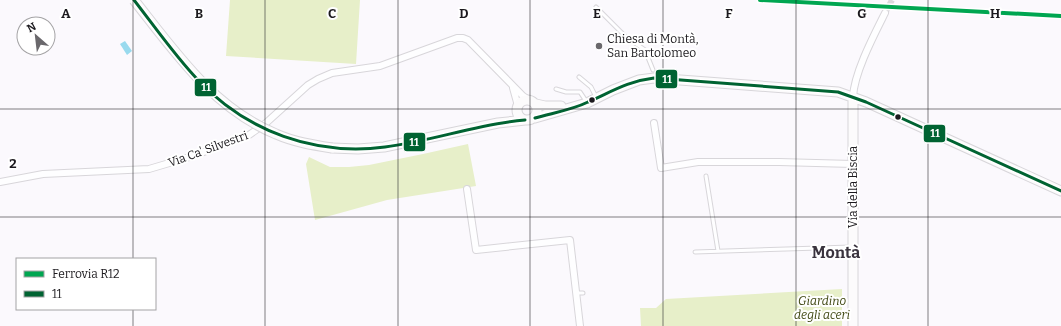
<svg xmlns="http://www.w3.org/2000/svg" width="1061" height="326" viewBox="0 0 1061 326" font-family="Bitter,serif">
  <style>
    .green { fill: #e7efc9 }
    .water { fill: #99daee }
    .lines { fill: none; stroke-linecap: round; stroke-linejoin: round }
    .street-tunnel { stroke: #dad8dc; stroke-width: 6; stroke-dasharray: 6 3; stroke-linecap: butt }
    .lane-casing { stroke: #d8d6da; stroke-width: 5 }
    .street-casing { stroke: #d8d6da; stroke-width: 8 }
    .secondary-casing { stroke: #d8d6da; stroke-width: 11 }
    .lane { stroke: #fefeff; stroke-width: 3 }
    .street { stroke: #fefeff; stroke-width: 6 }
    .secondary { stroke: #fcfbfc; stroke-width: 9 }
    .secondary-bridge-casing { stroke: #d8d6da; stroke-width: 11; stroke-linecap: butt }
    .secondary-bridge { stroke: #fcfbfc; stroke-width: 9 }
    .bus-1-casing { stroke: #fff; stroke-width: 6 }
    .bus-1 { stroke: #006332; stroke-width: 3 }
    .rail-1-casing { stroke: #fff; stroke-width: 7 }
    .rail-1 { stroke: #00a651; stroke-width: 4 }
    .grid { fill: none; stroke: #1c1a1e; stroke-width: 1; stroke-opacity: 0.55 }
    .poi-dot { fill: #6a686c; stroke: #fff; stroke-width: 1.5 }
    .bus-dot { fill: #1c1a1e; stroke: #fff; stroke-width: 1.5 }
    .labels { text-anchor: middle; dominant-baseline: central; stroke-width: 4; stroke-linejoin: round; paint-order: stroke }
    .poi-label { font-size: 12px; fill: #1c1a1e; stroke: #fff; text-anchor: start }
    .street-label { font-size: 12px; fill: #1c1a1e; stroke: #fff }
    .park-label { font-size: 12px; font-style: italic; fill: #3d450f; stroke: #fff }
    .district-label { font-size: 16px; font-weight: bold; fill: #3a343e; stroke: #fff }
    .grid-label { font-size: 13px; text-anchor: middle; font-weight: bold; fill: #1c1a1e; stroke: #fff; stroke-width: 4; stroke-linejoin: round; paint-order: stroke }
    .line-badge { stroke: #fff; stroke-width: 1.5 }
    .badge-label { font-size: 11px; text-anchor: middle; font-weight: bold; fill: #fff }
  </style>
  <rect width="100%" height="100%" fill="#fbf9fd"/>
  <path class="green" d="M230,0H360L356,64L226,56Z
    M468,144L476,186L387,200L315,220L306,164L309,157L330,167H349L369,165L423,154Z
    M842,289V326H641L640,308H656L666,299Z"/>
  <path class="water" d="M125,41L132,51L127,55L120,44Z"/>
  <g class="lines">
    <path class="street-tunnel" d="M885,13L892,0"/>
    <g class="lane-casing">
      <path id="lane" d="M596,7L625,36L645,50L653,70
        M579,77L591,87L596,97
        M556,89L566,92H580L586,101
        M706,176L718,251
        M695,252L851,247
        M576,293H583"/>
    </g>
    <g class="street-casing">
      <path id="street" d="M513,88L518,106
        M853,97C854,73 874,35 885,13
        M654,123L661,168L698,162H779L853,164
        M0,182L43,174L149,169L193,156L249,135L266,123L308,85L318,79L332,73L380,66L457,38H463L468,40L523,96L529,100
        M467,189L476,250L570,240L580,326"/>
    </g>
    <g class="secondary-casing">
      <path id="secondary" d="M517 110a10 10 0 1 1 20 0a10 10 0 1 1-20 0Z
        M536,104L545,106H561
        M535,118L587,103L613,90L639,80L654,78L838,92L866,102L1061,191
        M332,148L358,149L384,147L498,123L525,120
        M853,326V97"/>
    </g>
    <use href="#lane" class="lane"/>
    <use href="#street" class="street"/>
    <use href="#secondary" class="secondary"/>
    <g class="secondary-bridge-casing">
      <path id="secondary-bridge" d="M134,0C175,52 213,108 276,134C294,142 313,145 332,148"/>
    </g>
    <use href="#secondary-bridge" class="secondary-bridge"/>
    <g class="bus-1-casing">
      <path id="bus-1" d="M134,0C155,27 175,56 198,80C247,132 315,156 385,147C432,141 478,124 525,120
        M535,118C552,113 572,110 588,102C611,92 628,81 654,78L838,92L866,102L1061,191"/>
    </g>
    <use href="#bus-1" class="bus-1"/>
    <g class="rail-1-casing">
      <path id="rail-1" d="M760,0L1061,16"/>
    </g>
    <use href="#rail-1" class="rail-1"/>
  </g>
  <path class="grid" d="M133,0V259M265,0V326M398,0V326M530,0V326M663,0V326M796,0V326M928,0V326M0,109H1061M0,217H1061M133,309V326"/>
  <circle class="poi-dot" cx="599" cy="46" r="4"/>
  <g class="bus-dot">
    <circle cx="592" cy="100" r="3.5"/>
    <circle cx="898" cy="117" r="3.5"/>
  </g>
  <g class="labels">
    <g class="poi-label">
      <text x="607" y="39">Chiesa di Montà,<tspan x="607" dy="14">San Bartolomeo</tspan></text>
    </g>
    <g class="street-label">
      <text transform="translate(208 149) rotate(-20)">Via Ca' Silvestri</text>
      <text transform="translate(853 187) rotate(-90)">Via della Biscia</text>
    </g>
    <g class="park-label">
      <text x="822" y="301">Giardino<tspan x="822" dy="14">degli aceri</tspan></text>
    </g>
    <g class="district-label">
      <text x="836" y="252">Montà</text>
    </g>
  </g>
  <g class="grid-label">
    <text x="66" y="18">A</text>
    <text x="199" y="18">B</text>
    <text x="332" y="18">C</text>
    <text x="464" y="18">D</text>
    <text x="597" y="18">E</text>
    <text x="729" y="18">F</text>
    <text x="862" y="18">G</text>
    <text x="995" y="18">H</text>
    <text x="13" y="168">2</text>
  </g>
  <g class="line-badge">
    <rect x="655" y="69" width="23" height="20" rx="4" fill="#006332"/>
    <rect x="194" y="78" width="23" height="19" rx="4" fill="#006332"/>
    <rect x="923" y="124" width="23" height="19" rx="4" fill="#006332"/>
    <rect x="403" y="132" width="23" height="20" rx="4" fill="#006332"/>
  </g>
  <g class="badge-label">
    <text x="667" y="83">11</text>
    <text x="206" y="91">11</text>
    <text x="935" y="137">11</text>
    <text x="414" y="146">11</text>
  </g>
  <rect x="16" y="258" width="140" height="52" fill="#ffffff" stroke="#a4a3a5"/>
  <rect x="24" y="271" width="20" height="6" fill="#00a651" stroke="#a4a3a5"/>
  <text x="52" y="278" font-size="12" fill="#1c1a1e">Ferrovia R12</text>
  <rect x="24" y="291" width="20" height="6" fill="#006332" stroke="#a4a3a5"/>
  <text x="52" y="298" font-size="12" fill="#1c1a1e">11</text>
  <g transform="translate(36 36) rotate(332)"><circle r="19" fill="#ffffff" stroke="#a4a3a5"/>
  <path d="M0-3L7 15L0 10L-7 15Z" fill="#6a686c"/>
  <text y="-6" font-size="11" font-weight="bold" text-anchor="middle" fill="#1c1a1e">N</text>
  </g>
</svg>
